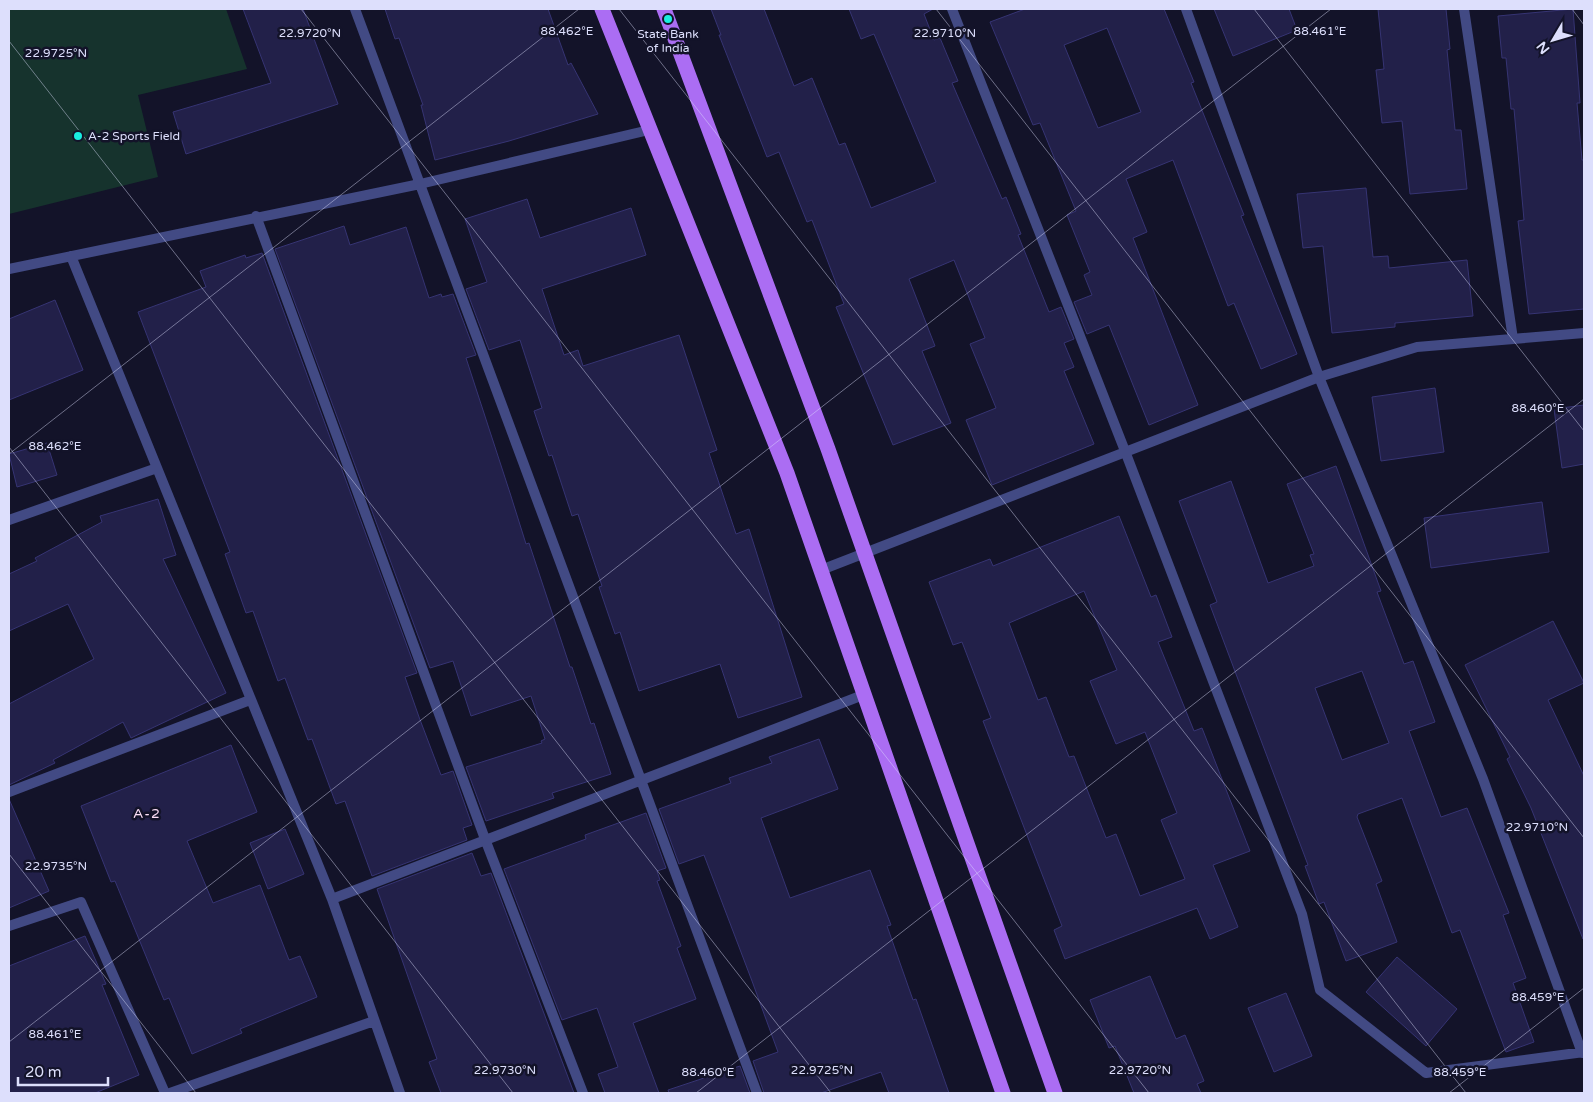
<svg xmlns="http://www.w3.org/2000/svg" width="1593" height="1102" viewBox="0 0 1593 1102" font-family="'Varela Round',sans-serif">
  <style>
    .green { fill: #16332d }
    .building { fill: #222049; stroke: #363473; fill-rule: evenodd }
    .lines { fill: none; stroke-linecap: round; stroke-linejoin: round }
    .street { stroke: #424a84; stroke-width: 10 }
    .primary { stroke: #ab6df3; stroke-width: 15 }
    .ticks { fill: none; stroke: #dddffc; stroke-width: 1; stroke-opacity: 0.45 }
    .poi-dot { fill: #19eddf; stroke: #131329; stroke-width: 2 }
    .labels { text-anchor: middle; dominant-baseline: central; stroke-width: 5; stroke-linejoin: round; paint-order: stroke }
    .poi-label { font-size: 12px; fill: #dddffc; stroke: #131329 }
    .neighbourhood-label { font-size: 14px; letter-spacing: 1px; fill: #fcdff7; stroke: #131329 }
    .ticks-label { font-size: 12px; text-anchor: middle; fill: #dddffc; stroke: #131329; stroke-width: 5; stroke-linejoin: round; paint-order: stroke }
  </style>
  <rect width="100%" height="100%" fill="#131329"/>
  <path class="green" d="M9,9H226L247,69L138,95L158,177L9,214Z"/>
  <path class="building" d="M243,9H303L338,104L186,154L173,112L271,83Z
    M385,9H548L568,65L571,63L598,114L509,141L435,160L421,105H423L399,38L395,39Z
    M711,9H764L794,86L812,78L839,145L845,143L871,208L936,182L874,34L861,39L849,9H933L924,14L934,40L940,38L958,81L952,83L1002,199L1006,197L1021,234L1018,235L1049,312L1061,307L1074,339L1064,343L1074,367L1064,371L1094,444L992,485L966,420L996,408L970,344L985,338L954,260L909,279L935,346L922,351L951,423L893,445L836,307L844,304L812,220L807,222L779,152L767,157L719,35H721Z
    M1025,9H1164L1194,82L1191,83L1244,215L1241,216L1297,354L1261,369L1234,303L1228,306L1173,160L1126,179L1147,232L1133,238L1198,405L1149,425L1109,325L1087,334L1074,302L1092,295L1084,275L1090,272L1067,215L1076,211L1040,123L1033,125L990,22ZM1107,28L1141,112L1098,128L1064,45Z
    M1214,9H1289L1297,30L1233,56Z
    M1378,9H1446L1450,49L1447,50L1455,130H1461L1467,189L1410,194L1402,121L1382,123L1376,70L1384,69Z
    M1573,9L1580,103H1577L1582,160H1584V309L1529,314L1518,221L1524,220L1514,109H1511L1506,58H1502L1498,16Z
    M1366,188L1373,257L1388,256L1389,268L1467,260L1473,316L1395,323V327L1332,333L1323,246L1303,248L1297,194Z
    M527,199L540,238L631,208L646,255L542,289L564,355L578,350L583,366L679,335L717,450L709,453L736,534L749,529L802,697L738,718L720,664L639,691L620,632L615,634L599,587L602,586L578,514L572,516L552,455L549,456L534,411L542,408L520,340L489,350L466,289L487,282L465,219Z
    M344,226L350,245L406,227L429,298L441,294L442,297L453,294L476,355L466,358L510,493L526,544L529,543L570,667H572L591,724L594,723L611,774L552,793L554,798L486,821L466,767L542,743L541,741L545,739L531,696L471,716L453,661L430,668L275,249Z
    M262,253L417,673L405,677L419,717L441,775L453,771L472,825L463,828L467,840L372,876L345,801L336,804L312,739L308,740L285,678L278,681L253,611L246,613L225,554L230,552L138,312L206,287L200,271L245,255L246,258Z
    M55,300L83,370L9,400V319Z
    M1435,388L1444,452L1381,461L1372,397Z
    M1584,405V464L1562,468L1554,409Z
    M47,443L57,475L17,487L9,454Z
    M1336,466L1381,591L1377,592L1404,664L1413,661L1435,722L1409,731L1441,817L1467,808L1509,913L1503,915L1526,978L1513,983L1534,1042L1506,1052L1460,930L1452,933L1402,798L1358,814L1357,817L1382,881L1376,884L1397,942L1346,961L1324,902L1319,904L1305,866L1308,865L1210,605L1217,602L1179,501L1231,481L1268,583L1314,566L1310,555L1314,554L1287,484ZM1362,671L1389,743L1342,760L1315,688Z
    M158,499L176,555L163,559L226,693L131,738L123,722L53,760L55,763L9,785V704L94,659L68,604L9,631V574L37,561L35,558L102,522L100,516Z
    M1542,502L1549,552L1431,568L1424,518Z
    M1119,516L1151,597L1156,595L1172,637L1158,642L1194,731L1202,728L1250,851L1213,865L1238,927L1210,939L1197,908L1065,959L1054,930L1062,926L983,721L991,718L962,642L953,645L929,582L990,559L993,566ZM1084,591L1117,670L1090,681L1116,744L1145,732L1177,813L1161,820L1185,879L1140,896L1116,834L1106,838L1074,756L1069,757L1046,697L1038,700L1009,623Z
    M1553,621L1584,683L1548,700L1584,776L1583,939L1531,808L1507,759L1510,757L1465,665Z
    M819,739L838,789L761,818L790,898L870,870L891,925L887,926L913,1000L916,999L949,1093H889L881,1072L821,1093H764L753,1061L778,1052L752,981L704,855L679,864L659,809L731,783L729,778L772,763L769,757Z
    M231,745L257,812L187,841L213,903L260,885L289,960L300,956L317,997L240,1029L242,1033L192,1054L169,998L164,1000L115,881L111,882L81,806Z
    M9,799L49,891L9,908Z
    M646,813L666,868L657,871L660,880L657,881L681,946L677,948L696,999L633,1023L659,1093H605L598,1074L618,1067L597,1008L562,1020L504,869L586,839L585,835Z
    M285,829L304,874L268,889L250,843Z
    M472,853L481,876L491,873L574,1093H441L429,1062L437,1059L377,889Z
    M85,936L106,984L102,985L139,1075L95,1093H9V966Z
    M1397,957L1457,1009L1426,1046L1366,992Z
    M1150,976L1176,1039L1185,1035L1204,1081L1197,1084L1201,1093H1134L1115,1046L1109,1048L1090,1000Z
    M1286,993L1312,1056L1274,1072L1248,1008Z
    M740,1066L750,1093H669L668,1090Z"/>
  <g class="lines">
    <path class="street" d="M355,9L757,1093
      M952,9L1125,451L1302,914L1320,990L1426,1073L1584,1052
      M1186,9L1319,377L1483,779L1582,1053
      M1464,9L1513,339
      M256,216L485,839L583,1093
      M71,256L332,899L400,1093
      M9,269L420,184L649,130
      M9,520L157,468
      M821,570L1319,377L1417,347L1584,333
      M9,792L250,700
      M332,899L863,695
      M9,926L81,902L165,1093
      M170,1093L374,1021"/>
    <path class="primary" d="M602,9L787,473L1003,1093
      M664,9L828,449L1055,1093"/>
  </g>
  <path class="ticks" d="M301,9L1149,1093M619,9L1466,1093M936,9L1584,838M1254,9L1584,431M1572,9L1584,25M9,41L831,1093M9,447L513,1093M9,454L579,9M9,854L196,1093M9,1042L1331,9M696,1093L1584,399M1449,1093L1584,988"/>
  <g class="poi-dot">
    <circle cx="668" cy="19" r="5"/>
    <circle cx="78" cy="136" r="5"/>
  </g>
  <g class="labels">
    <g class="poi-label">
      <text x="668" y="34">State Bank<tspan x="668" dy="14">of India</tspan></text>
      <text x="88" y="136" text-anchor="start">A-2 Sports Field</text>
    </g>
    <g class="neighbourhood-label">
      <text x="147" y="813">A-2</text>
    </g>
  </g>
  <g class="ticks-label">
    <text x="567" y="35">88.462°E</text>
    <text x="1320" y="35">88.461°E</text>
    <text x="310" y="37">22.9720°N</text>
    <text x="945" y="37">22.9710°N</text>
    <text x="56" y="57">22.9725°N</text>
    <text x="1538" y="412">88.460°E</text>
    <text x="55" y="450">88.462°E</text>
    <text x="1537" y="831">22.9710°N</text>
    <text x="56" y="870">22.9735°N</text>
    <text x="1538" y="1001">88.459°E</text>
    <text x="55" y="1038">88.461°E</text>
    <text x="505" y="1074">22.9730°N</text>
    <text x="822" y="1074">22.9725°N</text>
    <text x="1140" y="1074">22.9720°N</text>
    <text x="708" y="1076">88.460°E</text>
    <text x="1460" y="1076">88.459°E</text>
  </g>
  <rect width="1593" height="1102" fill="none" stroke="#dddffc" stroke-width="20"/>
  <g transform="translate(1553 40) rotate(232)" stroke="#131329" stroke-width="4" paint-order="stroke">
  <path d="M0-4L9 19L0 12L-9 19Z" fill="#dddffc"/>
  <text y="-8" font-size="14" font-weight="bold" text-anchor="middle" fill="#dddffc">N</text>
  </g>
  <path d="M18 1077v8h90v-8" fill="none" stroke="#dddffc" stroke-width="2.5"/>
  <text x="25" y="1077" font-size="15" fill="#dddffc" stroke="#131329" stroke-width="4" paint-order="stroke">20 m</text>
</svg>
